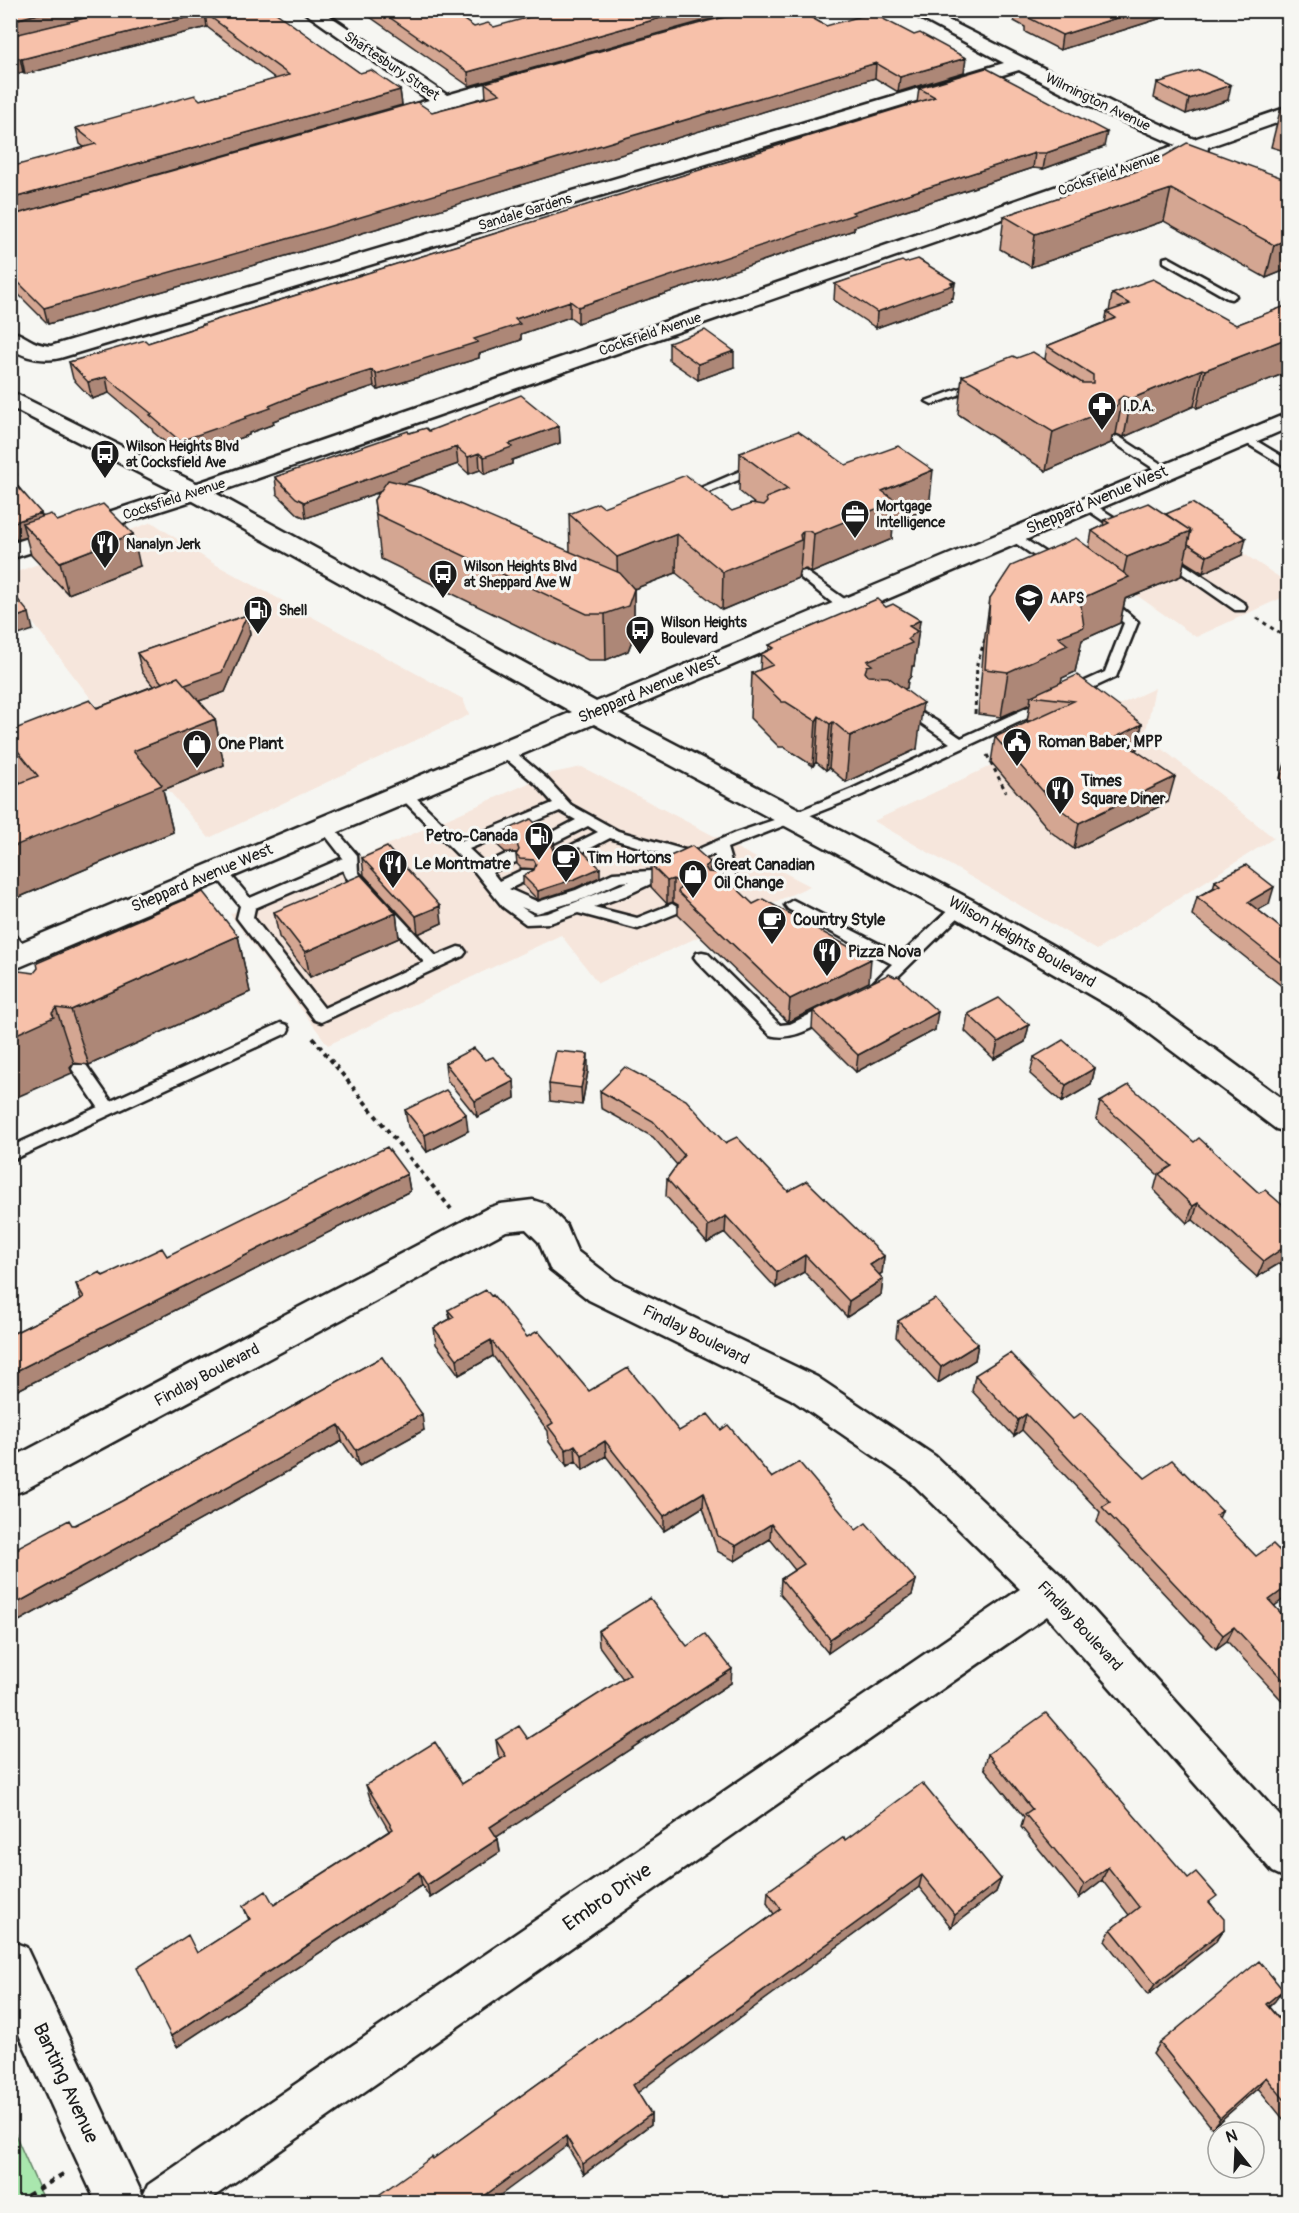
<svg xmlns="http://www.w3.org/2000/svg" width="1299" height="2213" viewBox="0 0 1299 2213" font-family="Pangolin,sans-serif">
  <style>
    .built { fill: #f6e6dc }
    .green { fill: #a9e7ae; stroke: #628265; stroke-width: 1.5 }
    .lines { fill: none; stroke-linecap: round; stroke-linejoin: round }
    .lane-casing { stroke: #1c1c1c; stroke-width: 5 }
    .street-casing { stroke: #1c1c1c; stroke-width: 5 }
    .secondary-casing { stroke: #1c1c1c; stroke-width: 5 }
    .path-far2 { stroke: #1c1c1c; stroke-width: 3; stroke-dasharray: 4 4; stroke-linecap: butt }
    .path-far1 { stroke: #1c1c1c; stroke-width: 4; stroke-dasharray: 4.5 4.5; stroke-linecap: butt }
    .path { stroke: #1c1c1c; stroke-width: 4.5; stroke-dasharray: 6 6; stroke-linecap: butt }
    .lane { fill: #f6f6f2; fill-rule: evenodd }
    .street { fill: #f6f6f2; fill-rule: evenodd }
    .secondary { fill: #f6f6f2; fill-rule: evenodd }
    .wall { fill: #d4a692; stroke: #1c1c1c; stroke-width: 1.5 }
    .shaded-wall { fill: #ad8777; stroke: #1c1c1c; stroke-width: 1.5 }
    .building { fill: #f7c1aa; stroke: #1c1c1c; stroke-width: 1.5 }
    .labels { text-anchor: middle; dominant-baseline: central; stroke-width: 6; stroke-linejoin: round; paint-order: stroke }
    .far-street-label { font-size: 14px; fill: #1c1c1c; stroke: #f6f6f2 }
    .far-poi-label { font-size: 14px; font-weight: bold; fill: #1c1c1c; stroke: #f6f6f2; text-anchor: start }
    .street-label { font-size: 16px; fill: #1c1c1c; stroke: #f6f6f2 }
    .poi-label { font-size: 16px; font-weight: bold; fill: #1c1c1c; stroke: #f6f6f2; text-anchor: start }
    .near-street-label { font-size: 20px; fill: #1c1c1c; stroke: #f6f6f2 }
  </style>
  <rect width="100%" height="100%" fill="#f6f6f2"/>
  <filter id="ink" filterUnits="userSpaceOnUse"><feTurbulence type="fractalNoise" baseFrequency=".0167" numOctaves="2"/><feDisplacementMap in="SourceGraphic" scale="12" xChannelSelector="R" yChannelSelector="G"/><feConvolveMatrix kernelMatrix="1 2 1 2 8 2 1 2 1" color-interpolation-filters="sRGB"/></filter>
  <g filter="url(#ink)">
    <path class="built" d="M1176,509L1288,583V595L1196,637L1074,551Z
      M152,522L211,562L463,699L469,715L209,838L89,696L11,594V574Z
      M1155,688L1145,735L1274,838L1097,950L874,821Z
      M582,767L810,886L598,983L561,935L328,1045L230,914L552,773Z"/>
    <path class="green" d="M10,2125H11L45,2202H11Z"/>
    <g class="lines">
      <g class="lane-casing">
        <path id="lane" d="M1168,257L1235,294L1236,296L1231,299L1227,298L1164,262V258Z
          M982,380L988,383L986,385L936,403L932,404L926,401Z
          M1245,434L1288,460V468L1241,440V436Z
          M1117,436L1121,438L1172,471L1166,475L1162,474L1113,442V438Z
          M759,463L763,464V470L704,494L709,499L707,502H699L689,493Z
          M1087,500L1131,528L1133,531L1131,534H1123L1083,507V501Z
          M1012,531L1060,562L1062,565L1060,568H1052L1008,538L1006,535Z
          M1164,551L1245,604L1246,607L1245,610H1235L1160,558L1158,555L1160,552Z
          M805,571L850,603L851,606L850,609H840L801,578L799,575L801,572Z
          M1104,596L1109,597L1138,622L1116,677L862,795L727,848L736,878L719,894H709L707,890L721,877L714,854L627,895L594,907L637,918L672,904L680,909L677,913L638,929L578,913L550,923L526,924L503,907L475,872L396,793L398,790H408L461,841L553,803L537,785L499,753L497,750L499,747H509L547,779L571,805L618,831L692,852L735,833L789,815L852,789L950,743L918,721L894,716L892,713L894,710C918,704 943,726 961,738L1105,672L1124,623L1099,603L1098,600L1099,597ZM560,811L576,820L540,839L538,842L540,845H550L588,826L598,832L556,853L554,857L556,861H566L610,838L679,859L652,871L613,873L576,890L538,902L509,889L532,878L534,874L532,870H522L499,881L492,872L516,862L518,858L516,854H506L485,864L469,849ZM630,881L548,913L533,915L521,907L537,913L586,898L620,882Z
          M325,821L330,823L357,855L358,872L436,956L458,947L463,948L466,952L463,956L321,1022L315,1020L240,922L237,918L240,906L212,871L214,867H224L250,898L343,858L318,826ZM343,870L346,877L424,962L324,1008L253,917L255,908Z
          M793,900L901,955L956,903H966L969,907L881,993H869L867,989L892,964L788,909L785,905Z
          M10,934C19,936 25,947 30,954L27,958H17L10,950Z
          M702,952L707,953L780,1025L790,1024L830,1005L836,1007L838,1011L836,1015C816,1025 793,1042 770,1035L697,961L694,957L697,953Z
          M281,1023L287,1025L289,1029L287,1033L10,1161V1147L98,1107L72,1069L74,1065H86L111,1101Z"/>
      </g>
      <g class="street-casing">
        <path id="street" d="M301,10H321L447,95L528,72L534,74L537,78L534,82L389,124H375L373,120L375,116L429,100Z
          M768,10H833L825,15L755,22L749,21L746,17L749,13Z
          M905,10H928L1113,103L1194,139L1288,107V119L1208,147L1207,153L1200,155L1192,153L204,497L10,559V544L186,487L1176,145L1099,111L1019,70L60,358C42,362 25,358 10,348V331C28,335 29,344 51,346L1004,63Z
          M533,1200L545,1204L566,1225L577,1251L615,1280L817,1377L935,1456L1064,1578L1288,1825V1879L1273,1872L1047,1616L206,2202H96L10,2015V1941L26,1947L143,2196L148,2185L1020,1589L909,1480L791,1399L589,1300L550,1269L539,1242L526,1229L506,1231L24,1490L10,1495V1459L488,1208L500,1204Z"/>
      </g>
      <g class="secondary-casing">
        <path id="secondary" d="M10,391L204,487L596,702L1288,413V428L618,714L972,900L1145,998L1288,1103V1132L1276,1129L1123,1014L950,914L594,724L10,971V947L572,712L186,497L10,407Z"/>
      </g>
      <path class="path-far2" d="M1257,618L1288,639
        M975,714L977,664L986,636
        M987,755L1006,792"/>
      <path class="path-far1" d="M313,1038L451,1209"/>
      <path class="path" d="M17,2202L65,2173"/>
      <use href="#lane" class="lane"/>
      <use href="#street" class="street"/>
      <use href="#secondary" class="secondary"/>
    </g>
    <path class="wall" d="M10,10H116L78,20L118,10H283L275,13L360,73L400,90L402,105L84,147L80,144L76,128L200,100L276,79L207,27L25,74L23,72L10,76Z
      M360,10H449L474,27H494L798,10L826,26L964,72L898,92L875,78L296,253L48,324L10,286V216L432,112L486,98L485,83L726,17L703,21L469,86Z
      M1015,10H1187L1060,50L1025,32V27L1014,21Z
      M1157,83L1228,100L1186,114L1154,98Z
      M919,88L1104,147L1043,169L1033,168L854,227V230L578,323L570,317L521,334V340L479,354V358L378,390L374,386L310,407L273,421L274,424L249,433V435L183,457L153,432L152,429L109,393L92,399L73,379L69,362L148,343L203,325V324L917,103Z
      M1288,104V152L1271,147L1281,107Z
      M1140,170L1288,180V269L1266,278L1164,221L1031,267L1000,249L1004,216Z
      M905,263L955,282L953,298H951V301L876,328L834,300L835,284Z
      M1288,289V372L1197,408L1194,406L1124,437L1116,434L1112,437L1111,443L1046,471L958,414L962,376L1017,358L1045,359L1047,346L1105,323L1107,312H1109L1112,294L1236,325L1284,307Z
      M669,343L734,367L698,380L669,360Z
      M559,426L560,443L512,460V464L485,474L480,470L469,474L458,464L403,484L570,552L569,514L603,507L732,511L756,505L739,491L740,453L846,465L929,508L893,523L892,539L811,573L806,569L800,570L799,572L798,578L722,610L676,573L634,589V635L628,651L606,660H588L381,559L374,500L379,492L306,518L299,515L277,494L275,477L409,433L429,431Z
      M10,457L13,458L17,475L11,478L42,516L57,521L140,566L68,594L31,555L26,537L16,540L10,534Z
      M1166,514L1242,555L1203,573L1184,561L1181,576L1125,599L1120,623L1082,640L1075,672L1062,678L1061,682L1142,724L1137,749L1135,750L1168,802L1074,849L1051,832L991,762L995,737L1030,721H1027L1030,704L1001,717L978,714L984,643L990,598L1089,548L1092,531L1103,526L1104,520Z
      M886,607L920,620L914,666H912L911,676L908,680L907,688L904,689L917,749L846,782L829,768L826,770L816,762L813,766L784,747H779L750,718L752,673L760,670L761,654L769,650V645Z
      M247,615L250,634L225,692L199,701L215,719L224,765L163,790L173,832L10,901V787L21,783L18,780L10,754V731L97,708L153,686L142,672L137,653Z
      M1288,760V784L1280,778L1286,761Z
      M496,835L540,836L539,838L554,842L555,851L554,853L600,877L575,888L538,900L523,885V876L534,870V869L521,868L517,864L516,855L518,853L505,852L496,844Z
      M362,858L442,923L418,934L364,875Z
      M710,862L709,872L753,904L869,982L788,1022L678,915V905L673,902L667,904L651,887V865Z
      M1215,881L1269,904L1258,910L1288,934V991L1192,915L1197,897L1213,888Z
      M274,912L396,913L399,938L310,977L279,937Z
      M238,936L250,992L89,1065L74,1063L70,1068L72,1073L34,973Z
      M895,977L935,1030L856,1072L812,1028L813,1011Z
      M968,1014L1029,1025L1025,1042L994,1059L965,1031Z
      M1034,1057L1095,1068L1091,1085L1062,1102L1030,1074Z
      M485,1060L514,1081L515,1098L477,1117L447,1080L445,1063Z
      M588,1071L582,1105L550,1101L549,1084Z
      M600,1091L725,1143L788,1191L884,1256L882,1273L879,1275L883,1279L881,1295L847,1317L804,1272L776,1288L725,1233L707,1243L666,1196L667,1179L677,1165L653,1137L601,1108Z
      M1100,1102L1194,1142L1259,1193L1288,1210V1271L1280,1263L1257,1277L1193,1220L1187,1223L1154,1190L1158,1175L1096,1119Z
      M405,1110L468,1131L427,1152L408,1127Z
      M407,1174L410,1191L10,1394V1335L75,1303L81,1299L76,1284L167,1256Z
      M448,1310L527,1337L589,1391L679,1431L721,1430L772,1478L856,1530L916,1580L912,1595L828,1653L780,1594L781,1579L795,1570L770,1539L735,1561L717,1551L703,1507L664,1531L606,1456L583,1470L576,1461L567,1466L549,1442L548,1431L493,1356L459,1375L436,1344L434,1328L450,1319Z
      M898,1321L978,1344L975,1360L938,1383L896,1337Z
      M382,1357L424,1430L359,1466L342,1441L10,1626V1554L72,1525H75L122,1501Z
      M975,1375L1073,1419L1145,1478L1219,1518L1274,1606L1288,1621V1707L1227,1641L1216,1649L1097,1522L1100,1512L1022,1430L1014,1436L972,1391Z
      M598,1631L687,1646L731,1683L496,1837L498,1839L500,1852L430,1898L422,1885L177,2047L171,2036L197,1953L249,1920L243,1906L274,1905L389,1831L370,1798L366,1785L462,1784L501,1759L498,1754L496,1740L528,1739L623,1679L599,1646Z
      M988,1754L1188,1878L1212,1905L1224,1929L1216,1941L1148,1995L1105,1941L1111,1929L1129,1915L1102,1880L1079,1898L1021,1827L1024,1817L984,1768Z
      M845,1840L1001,1879L996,1892L951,1927L919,1887L637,2092L651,2114V2124L584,2174L567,2146L433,2159L774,1914L767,1903L768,1891Z
      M1275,2001L1269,2007L1288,2030V2125L1258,2088L1212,2128L1153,2054L1160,2043Z"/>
    <path class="shaded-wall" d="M54,10H116L10,37V21Z
      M689,10H757L703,21L469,86L468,72Z
      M1142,10H1187L1060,50L1062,35Z
      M205,13L207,27L25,74L22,59Z
      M20,58L23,72L10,76V60Z
      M966,58L964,72L898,92L900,77Z
      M876,63L875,78L296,253L48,324L44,308Z
      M1231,85L1228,100L1186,114L1189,99Z
      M400,90L402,105L10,216V199Z
      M1107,132L1104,147L1043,169L1046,153Z
      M1035,153L1033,168L854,227V230L578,323V307L852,212Z
      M1171,189L1164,221L1031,267L1035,234Z
      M1288,239V269L1266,278L1274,245Z
      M955,282L953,298H951V301L876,328L877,312Z
      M570,301V317L521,334V340L479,354V358L378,390L376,374L474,339L515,319Z
      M1288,338V372L1197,408L1205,370Z
      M734,351V367L698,380V364Z
      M1202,369L1194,406L1124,437L1131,399Z
      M372,370L374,386L310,407L273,421L274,424L249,433V435L183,457L180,441L308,390Z
      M106,377L109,393L92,399L88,382Z
      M1123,396L1116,434L1112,437L1111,443L1046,471L1053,432L1118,400Z
      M559,426L560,443L512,460V464L485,474L484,457L509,444Z
      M456,447L458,464L306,518L304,502Z
      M479,453L480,470L469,474L468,457Z
      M13,458L17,475L10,478V459Z
      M933,470L929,508L893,523L892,539L811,573L814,534L882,491Z
      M41,513L45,530L22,523L26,537L16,540L12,523Z
      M803,531L800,570L799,572L798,578L722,610L723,572L800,535Z
      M1191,531L1181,576L1125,599L1120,623L1082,640L1075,672L1062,678L1059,690L1031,696L1030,704L1001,717L1008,672L1058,637L1080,599L1122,580L1127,557Z
      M133,534L140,566L68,594L60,562Z
      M677,534L676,573L618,595L617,557Z
      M1246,538L1242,555L1203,573L1207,556Z
      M634,589V635L628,651L606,660L605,614Z
      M29,613L33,630L10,638V619Z
      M247,615L250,634L225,692L173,710L169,691Z
      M920,620L914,666H912L911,676L908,680L907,688L868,704L865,672L867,661L909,626Z
      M923,703L917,749L846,782L850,736Z
      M819,716L816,762L813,766L816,721Z
      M215,719L224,765L163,790L173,832L10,901V848L133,751Z
      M833,722L829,768L826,770L830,724Z
      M1142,724L1137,749L1110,762L1116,737Z
      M1175,777L1168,802L1074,849L1079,823Z
      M540,828V836L536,841V832Z
      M554,842L555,851L552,856V847Z
      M710,862L709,885L705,867Z
      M600,868V877L575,888L538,900V891Z
      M673,879V902L667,904V881Z
      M1274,887L1269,904L1242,919L1248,902Z
      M440,906L442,923L418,934L416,916Z
      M396,913L399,938L310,977L305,952Z
      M238,936L250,992L89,1065L71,1010Z
      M871,959L869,982L788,1022L790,999Z
      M56,1008L74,1063L70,1068L72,1073L10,1100V1037L52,1013Z
      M938,1012L935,1030L856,1072L858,1055Z
      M1029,1025L1025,1042L994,1059L998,1042Z
      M588,1054V1071L582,1105L581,1088Z
      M1095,1068L1091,1085L1062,1102L1066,1085Z
      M514,1081L515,1098L477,1117L475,1101Z
      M466,1114L468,1131L427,1152L425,1135Z
      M407,1174L410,1191L10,1394V1374Z
      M1198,1203L1193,1220L1187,1223L1193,1206Z
      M726,1216L725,1233L707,1243L708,1226Z
      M1286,1246L1280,1263L1257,1277L1264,1261Z
      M805,1255L804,1272L776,1288L777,1272Z
      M884,1256L882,1273L867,1282L870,1265Z
      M883,1279L881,1295L847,1317L849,1301Z
      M491,1340L493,1356L459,1375L457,1359Z
      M978,1344L975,1360L938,1383L941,1367Z
      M422,1414L424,1430L359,1466L356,1450Z
      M1026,1414L1022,1430L1014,1436L1018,1420Z
      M339,1425L342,1441L10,1626V1607Z
      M605,1441L606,1456L583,1470L582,1455Z
      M575,1445L576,1461L567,1466L566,1450Z
      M704,1492L703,1507L664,1531V1516Z
      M1222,1511L1216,1526V1515Z
      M771,1524L770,1539L735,1561L736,1546Z
      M916,1580L912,1595L828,1653L830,1639Z
      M1288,1586V1596L1262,1615L1269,1600Z
      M1234,1627L1227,1641L1216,1649L1223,1635Z
      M732,1669L731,1683L492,1840L490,1827Z
      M498,1839L500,1852L430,1898L427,1885Z
      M1108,1867L1102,1880L1079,1898L1084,1885Z
      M419,1872L422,1885L177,2047L171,2036Z
      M922,1875L919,1887L633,2096V2085Z
      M1001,1879L996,1892L951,1927L955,1915Z
      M1224,1929L1216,1941L1148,1995L1155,1984Z
      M1283,1990L1275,2001L1258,2015L1266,2004Z
      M1266,2077L1258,2088L1212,2128L1220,2118Z
      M651,2114V2124L584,2174L583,2164Z
      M566,2136L567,2146L491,2202H476Z"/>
    <path class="building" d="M10,10H54L10,21Z
      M118,10H272L360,73L371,70L400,90L10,199V167L96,144L76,128L195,95L200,100L289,75L205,13L22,59L20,58L10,60V36Z
      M379,10H449L474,27L488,23L494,27L555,10H689L468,72Z
      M798,10L826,26L872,13L914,35L920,33L966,58L900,77L876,63L294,237L44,308L10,274V216L417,102L432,112L500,94L485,83L708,21L752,11Z
      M1024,10H1142L1062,35L1027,17L1034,15Z
      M986,68L1107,132L1046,153H1035L852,212L855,214L578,307L570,301L515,319L520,324L474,339L478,342L376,374L372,370L308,390L269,406L271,408L245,417L246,418L180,441L150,415L152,414L106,377L88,382L69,362L145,340L148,343L204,325L203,324L935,97L919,88Z
      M1199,70L1231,85L1189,99L1157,83Z
      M1288,104V109L1281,107Z
      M1187,143L1288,180V239L1274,245L1171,189L1035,234L1004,216L1140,170Z
      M918,259L955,282L951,283L953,285L877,312L835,284L902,261L905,263Z
      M1153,279L1236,325L1288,305V338L1205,370L1202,369L1131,399L1123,396L1118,400V405L1053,432L962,376L1013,356L1017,358L1033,352L1082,383H1093V375L1047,346L1116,318L1107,312L1130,304L1112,294Z
      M705,330L734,351L698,364L669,343Z
      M521,395L559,426L509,444L512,447L484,457L479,453L468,457L456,447L304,502L296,498L275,477L408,431L409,433L426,428L429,431Z
      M798,431L846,465L898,446L933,470L882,491L896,501L814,534L809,531H803L800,535L801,540L723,572L677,534L617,557L569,514L598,503L603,507L686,475L732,511L751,504L763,506L767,502L766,498L788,489L740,453Z
      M10,478L41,513L12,523L10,522Z
      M388,480L422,488L620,573L634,589L628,606L605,614H587L376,514L374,500Z
      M1148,503L1191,531L1127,557L1092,531L1109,523L1104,520Z
      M1192,503L1246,538L1207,556L1188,544L1191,531L1166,514Z
      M103,504L133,534L60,562L22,523L51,514L57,521Z
      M1076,538L1129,577L1080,599L1084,627L1058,637L1068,645L1008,672L985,669L990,598L1011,566Z
      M10,590L29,613L10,619Z
      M877,599L886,607L893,604L920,620L909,626L917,631L908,639L912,643L867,661L872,665L867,666L865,672L868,676L888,677L923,703L850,736L833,722L830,724L819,716L816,721L786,702H782L752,673L773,665L761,654L774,648L769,645Z
      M247,615L222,672L185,685L178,677L162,683L137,653Z
      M1077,675L1142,724L1116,737L1175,777L1079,823L1056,806L995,737L1074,701L1031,696Z
      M178,677L215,719L133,751L162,785L10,848V787L38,776L10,741V731L90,700L97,708Z
      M531,819L540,828L536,832L538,838H550L554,842L552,847L554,853L566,855L579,848L600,868L575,879L538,891L523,876L534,870L536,864L534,860L520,859L516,855L519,850L517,844L504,843L496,835Z
      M692,846L710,862L705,867L708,872L721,873L753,904L763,899L871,959L790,999L678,892L682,884L673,879L667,881L651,865Z
      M387,847L440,906L416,916L362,858Z
      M1246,865L1274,887L1248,902L1288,934V969L1197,897L1220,885L1215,881Z
      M361,875L396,913L305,952L274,912Z
      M203,892L238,936L71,1010L56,1008L52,1013L54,1017L10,1037V974L19,971L34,973L38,968L37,963Z
      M889,974L895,977L898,976L938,1012L858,1055L813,1011Z
      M999,998L1029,1025L998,1042L968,1014Z
      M1063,1040L1095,1068L1066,1085L1034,1057Z
      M474,1048L485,1060L493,1057L514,1081L475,1101L445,1063Z
      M556,1051L588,1054L581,1088L549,1084Z
      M625,1067L686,1100L725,1143L737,1137L788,1191L807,1181L884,1256L870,1265L883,1279L849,1301L805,1255L777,1272L726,1216L708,1226L667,1179L684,1155L653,1121L600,1091Z
      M1129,1085L1194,1142L1199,1138L1259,1193L1265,1190L1288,1210V1248L1286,1246L1264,1261L1198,1203L1193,1206L1159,1174L1172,1166L1100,1102Z
      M446,1090L466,1114L425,1135L405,1110Z
      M387,1147L407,1174L10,1374V1335L75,1303L84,1297L76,1284L100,1272L103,1276L162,1248L167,1256Z
      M486,1290L491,1296L493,1295L527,1337L538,1331L589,1391L628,1368L679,1431L708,1414L721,1430L728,1425L772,1478L799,1462L856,1530L866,1523L916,1580L830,1639L781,1579L804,1564L771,1524L736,1546L718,1536L704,1492L664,1516L605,1441L582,1455L575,1445L566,1450L548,1426L553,1423L491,1340L457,1359L434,1328L454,1317L448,1310Z
      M935,1299L978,1344L941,1367L898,1321Z
      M1010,1353L1073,1419L1081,1413L1145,1478L1172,1460L1222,1511L1216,1515L1256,1556L1273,1544L1288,1559V1586L1269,1600L1288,1621V1685L1234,1627L1223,1635L1102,1507L1110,1502L1026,1414L1018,1420L975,1375Z
      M382,1357L422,1414L356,1450L339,1425L10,1607V1554L19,1549L18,1547L69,1520L72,1525H75L122,1501Z
      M650,1598L687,1646L705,1634L732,1669L490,1827L498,1839L427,1885L419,1872L171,2036L137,1968L188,1935L197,1953L250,1919L243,1906L266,1891L274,1905L393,1829L366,1785L435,1742L462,1784L506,1756L496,1740L519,1726L528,1739L630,1674L598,1631Z
      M1046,1713L1188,1878L1196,1872L1217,1896L1209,1902L1224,1919V1929L1155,1984L1111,1929L1139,1907L1108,1867L1084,1885L1025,1814L1032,1809L988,1754Z
      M922,1783L1001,1879L955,1915L922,1875L633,2085L651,2114L583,2164L566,2136L476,2202H369L432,2157L433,2159L781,1909L768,1891L844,1837L845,1840Z
      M1259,1961L1283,1990L1266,2004L1288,2030V2104L1266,2077L1220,2118L1160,2043Z"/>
  </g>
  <defs>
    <g id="pharmacy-pin" transform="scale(1.5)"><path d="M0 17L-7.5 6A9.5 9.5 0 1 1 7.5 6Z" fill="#1c1c1c" stroke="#f6f6f2"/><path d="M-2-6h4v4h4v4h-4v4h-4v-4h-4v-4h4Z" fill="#fff"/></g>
    <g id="bus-pin" transform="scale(1.5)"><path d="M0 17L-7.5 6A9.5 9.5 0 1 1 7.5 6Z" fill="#1c1c1c" stroke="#f6f6f2"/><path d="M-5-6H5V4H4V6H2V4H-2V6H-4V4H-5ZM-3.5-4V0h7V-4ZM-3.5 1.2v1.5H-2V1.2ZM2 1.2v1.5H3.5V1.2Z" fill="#fff"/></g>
    <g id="office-pin" transform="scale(1.5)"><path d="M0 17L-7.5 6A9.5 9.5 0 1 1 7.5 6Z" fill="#1c1c1c" stroke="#f6f6f2"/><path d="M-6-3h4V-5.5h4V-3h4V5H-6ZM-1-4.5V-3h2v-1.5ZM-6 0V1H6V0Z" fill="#fff"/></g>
    <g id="restaurant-pin" transform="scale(1.5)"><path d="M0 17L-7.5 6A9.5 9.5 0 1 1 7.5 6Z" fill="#1c1c1c" stroke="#f6f6f2"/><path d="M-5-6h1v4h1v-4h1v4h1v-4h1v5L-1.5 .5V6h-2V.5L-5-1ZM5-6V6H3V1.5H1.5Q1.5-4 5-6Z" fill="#fff"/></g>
    <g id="university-pin" transform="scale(1.5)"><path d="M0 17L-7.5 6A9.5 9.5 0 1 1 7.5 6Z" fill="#1c1c1c" stroke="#f6f6f2"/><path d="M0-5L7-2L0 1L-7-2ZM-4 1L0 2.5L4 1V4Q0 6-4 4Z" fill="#fff"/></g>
    <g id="fuel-pin" transform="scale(1.5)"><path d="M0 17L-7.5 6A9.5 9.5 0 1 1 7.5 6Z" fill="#1c1c1c" stroke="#f6f6f2"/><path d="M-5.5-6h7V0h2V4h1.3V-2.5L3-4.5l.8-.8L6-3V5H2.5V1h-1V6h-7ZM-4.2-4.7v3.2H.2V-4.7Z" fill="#fff"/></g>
    <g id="civic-pin" transform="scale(1.5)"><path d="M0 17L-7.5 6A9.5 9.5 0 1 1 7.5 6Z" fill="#1c1c1c" stroke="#f6f6f2"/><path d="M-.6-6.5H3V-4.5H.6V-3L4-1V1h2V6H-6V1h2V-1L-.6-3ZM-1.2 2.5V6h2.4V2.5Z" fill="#fff"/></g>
    <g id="shop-pin" transform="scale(1.5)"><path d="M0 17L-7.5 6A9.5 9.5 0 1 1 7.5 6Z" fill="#1c1c1c" stroke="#f6f6f2"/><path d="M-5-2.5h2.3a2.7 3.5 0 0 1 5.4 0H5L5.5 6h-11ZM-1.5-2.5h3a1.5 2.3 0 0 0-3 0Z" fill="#fff"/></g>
    <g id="cafe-pin" transform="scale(1.5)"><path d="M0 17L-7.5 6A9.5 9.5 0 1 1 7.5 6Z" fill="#1c1c1c" stroke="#f6f6f2"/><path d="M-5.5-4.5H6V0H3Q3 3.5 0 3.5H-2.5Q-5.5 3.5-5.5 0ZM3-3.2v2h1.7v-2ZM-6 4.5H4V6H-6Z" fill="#fff"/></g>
  </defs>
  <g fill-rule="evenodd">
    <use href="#pharmacy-pin" x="1102" y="406"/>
    <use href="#bus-pin" x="105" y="454"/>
    <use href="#office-pin" x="855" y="514"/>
    <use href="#restaurant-pin" x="105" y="544"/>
    <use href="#bus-pin" x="443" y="574"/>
    <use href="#university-pin" x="1029" y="598"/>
    <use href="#fuel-pin" x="258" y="610"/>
    <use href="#bus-pin" x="640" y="630"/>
    <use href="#civic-pin" x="1017" y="742"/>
    <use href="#shop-pin" x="197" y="744"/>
    <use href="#restaurant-pin" x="1060" y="790"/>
    <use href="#fuel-pin" x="539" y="836"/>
    <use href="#cafe-pin" x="566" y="858"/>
    <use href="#restaurant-pin" x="393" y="864"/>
    <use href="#shop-pin" x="693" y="874"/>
    <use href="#cafe-pin" x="772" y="920"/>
    <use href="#restaurant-pin" x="827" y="952"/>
  </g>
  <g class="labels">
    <g class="far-street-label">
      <text transform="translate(392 66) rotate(34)">Shaftesbury Street</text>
      <text transform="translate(1098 102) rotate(26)">Wilmington Avenue</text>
      <text transform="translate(1109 174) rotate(-19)">Cocksfield Avenue</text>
      <text transform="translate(525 212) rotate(-17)">Sandale Gardens</text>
      <text transform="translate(650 334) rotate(-19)">Cocksfield Avenue</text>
      <text transform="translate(174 499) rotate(-18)">Cocksfield Avenue</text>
    </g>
    <g class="far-poi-label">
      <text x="1123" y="406">I.D.A.</text>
      <text x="126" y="446">Wilson Heights Blvd<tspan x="126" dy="16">at Cocksfield Ave</tspan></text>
      <text x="876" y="506">Mortgage<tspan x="876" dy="16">Intelligence</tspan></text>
      <text x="126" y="544">Nanalyn Jerk</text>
      <text x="464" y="566">Wilson Heights Blvd<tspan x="464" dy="16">at Sheppard Ave W</tspan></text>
      <text x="1050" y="598">AAPS</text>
      <text x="279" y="610">Shell</text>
      <text x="661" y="622">Wilson Heights<tspan x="661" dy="16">Boulevard</tspan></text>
    </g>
    <g class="street-label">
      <text transform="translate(1097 500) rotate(-23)">Sheppard Avenue West</text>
      <text transform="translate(649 689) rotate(-23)">Sheppard Avenue West</text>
      <text transform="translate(202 878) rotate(-23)">Sheppard Avenue West</text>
      <text transform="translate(1022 942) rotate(30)">Wilson Heights Boulevard</text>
      <text transform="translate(696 1335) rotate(26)">Findlay Boulevard</text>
      <text transform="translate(207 1375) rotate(-28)">Findlay Boulevard</text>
      <text transform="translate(1080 1626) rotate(47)">Findlay Boulevard</text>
    </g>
    <g class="poi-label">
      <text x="1038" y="742">Roman Baber, MPP</text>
      <text x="218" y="744">One Plant</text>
      <text x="1081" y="781">Times<tspan x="1081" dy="18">Square Diner</tspan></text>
      <text x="518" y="836" text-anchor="end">Petro-Canada</text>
      <text x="587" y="858">Tim Hortons</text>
      <text x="414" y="864">Le Montmatre</text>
      <text x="714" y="865">Great Canadian<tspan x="714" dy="18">Oil Change</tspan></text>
      <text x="793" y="920">Country Style</text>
      <text x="848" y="952">Pizza Nova</text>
    </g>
    <g class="near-street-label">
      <text transform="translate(607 1897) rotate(-35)">Embro Drive</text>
      <text transform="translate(66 2083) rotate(65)">Banting Avenue</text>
    </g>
  </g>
  <rect width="1299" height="2213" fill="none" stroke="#f6f6f2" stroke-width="36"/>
  <rect x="18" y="18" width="1263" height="2177" fill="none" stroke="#1c1c1c" stroke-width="2" filter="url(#ink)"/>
  <g transform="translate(1236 2150) rotate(342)"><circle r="28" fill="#f6f6f2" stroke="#9f9f9c" stroke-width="1.5"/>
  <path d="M0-4.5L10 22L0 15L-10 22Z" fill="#1c1c1c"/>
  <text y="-9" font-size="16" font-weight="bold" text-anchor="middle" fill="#1c1c1c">N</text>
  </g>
</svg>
